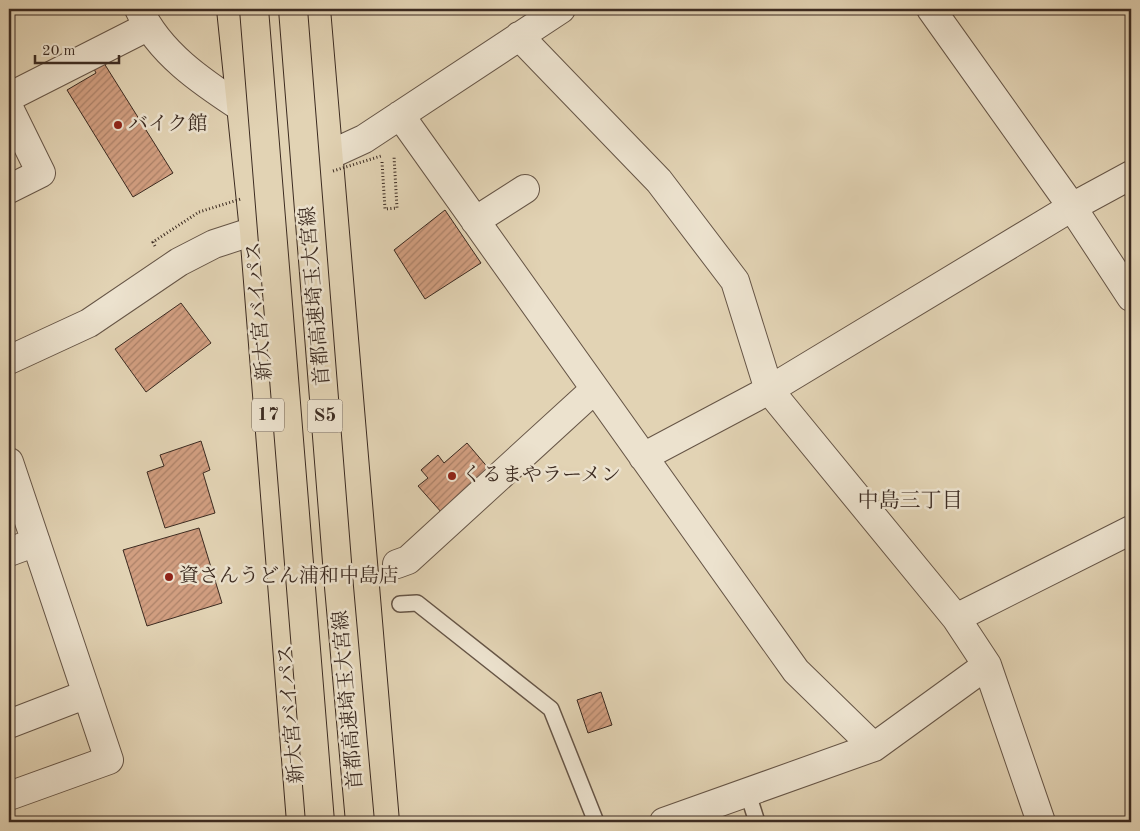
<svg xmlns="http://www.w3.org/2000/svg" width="1140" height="831" viewBox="0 0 1140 831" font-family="'Old Standard TT','Noto Serif JP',serif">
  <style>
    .building { fill: url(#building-hatch); stroke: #3c2b21 }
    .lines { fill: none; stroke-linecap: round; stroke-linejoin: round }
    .lane-casing { stroke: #665546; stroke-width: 18 }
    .street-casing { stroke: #665546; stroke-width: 30 }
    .highway-casing { stroke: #3c2b21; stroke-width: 30 }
    .path { stroke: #3c2b21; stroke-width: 3; stroke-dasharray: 1 2.5; stroke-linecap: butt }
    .lane { stroke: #ece2ce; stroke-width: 15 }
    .street { stroke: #ece2ce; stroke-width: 28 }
    .highway { stroke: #e2d3b4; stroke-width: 28 }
    .highway-bridge-casing { stroke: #3c2b21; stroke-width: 30; stroke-linecap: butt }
    .path-bridge { stroke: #3c2b21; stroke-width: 3; stroke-dasharray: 1 2.5; stroke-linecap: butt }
    .highway-bridge { stroke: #e2d3b4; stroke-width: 28 }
    .poi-dot { fill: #8f2418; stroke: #ece2ce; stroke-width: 2 }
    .labels { text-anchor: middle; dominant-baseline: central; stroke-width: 5; stroke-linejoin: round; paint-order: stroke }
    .shield { fill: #ece2ce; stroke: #716255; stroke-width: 1 }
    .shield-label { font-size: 19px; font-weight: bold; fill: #3c2b21 }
    .poi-label { font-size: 20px; fill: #3c2b21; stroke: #ece2ce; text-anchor: start }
    .street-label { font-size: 20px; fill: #3c2b21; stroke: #ece2ce }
    .neighbourhood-label { font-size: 21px; fill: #3c2b21; stroke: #ece2ce }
  </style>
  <defs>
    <pattern id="building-hatch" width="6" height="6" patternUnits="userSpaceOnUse" patternTransform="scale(1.25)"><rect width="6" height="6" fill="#d19e80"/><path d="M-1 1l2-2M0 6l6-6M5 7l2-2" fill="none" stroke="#ab8168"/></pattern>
  </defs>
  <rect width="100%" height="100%" fill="#e2d3b4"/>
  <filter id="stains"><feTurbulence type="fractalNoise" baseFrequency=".004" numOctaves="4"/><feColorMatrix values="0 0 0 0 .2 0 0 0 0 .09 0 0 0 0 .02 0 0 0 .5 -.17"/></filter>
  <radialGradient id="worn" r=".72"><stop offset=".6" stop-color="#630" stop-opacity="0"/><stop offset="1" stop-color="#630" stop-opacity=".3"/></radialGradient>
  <path class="building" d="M102,60L173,173L133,197L67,90L96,73L92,65Z
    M445,210L481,263L425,299L394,250Z
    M181,303L211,343L146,392L115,349Z
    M201,441L210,470L203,473L215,513L165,528L147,472L164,466L160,455Z
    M467,443L490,470L442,513L418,486L428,478L421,470L438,455L444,463Z
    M199,528L222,603L147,626L123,550Z
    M601,692L612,725L588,733L577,700Z"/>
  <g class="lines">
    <g class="lane-casing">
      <path id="lane" d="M400,604L417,603L551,709L596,822
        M748,794L757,822"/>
    </g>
    <g class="street-casing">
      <path id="street" d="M139,9C159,53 202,82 242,108
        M931,9L1072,207L1131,297
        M519,36L659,181L735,281L769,390L956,618L987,665L1041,822
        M9,97L147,27
        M9,108L41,173L9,189
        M400,115L796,671L874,747
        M327,156L364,139L561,9
        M475,221L525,189
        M9,360L89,323L179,262L214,244L254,231
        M643,457L769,390L1072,207L1131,175
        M9,462L109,760L9,796
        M9,552L36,542
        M397,564L408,560L595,389
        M956,618L1131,530
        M9,724L87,694
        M664,822L874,747L987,665"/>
    </g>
    <g class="highway-casing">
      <path id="highway" d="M231,9L254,231L301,822
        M316,9L385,822"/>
    </g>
    <path class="path" d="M382,162L385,209L397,208L394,156
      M155,246L153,242L199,212"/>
    <use href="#lane" class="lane"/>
    <use href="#street" class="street"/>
    <use href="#highway" class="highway"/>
    <g class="highway-bridge-casing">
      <path id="highway-bridge" d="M254,9L320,822
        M293,9L339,587L360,822"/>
    </g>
    <path class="path-bridge" d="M333,171L381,156
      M199,212L241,199"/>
    <use href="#highway-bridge" class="highway-bridge"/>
  </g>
  <g class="poi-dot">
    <circle cx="118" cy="125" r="5"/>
    <circle cx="452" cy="476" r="5"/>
    <circle cx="169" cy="577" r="5"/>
  </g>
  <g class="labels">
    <g class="shield">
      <rect x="252" y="398.5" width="32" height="33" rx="4"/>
      <rect x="307.5" y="399.5" width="35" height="33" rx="4"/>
    </g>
    <g class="shield-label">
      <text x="268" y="415">17</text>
      <text x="325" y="416">S5</text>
    </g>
    <g class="poi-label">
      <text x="128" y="125">バイク館</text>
      <text x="462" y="476">くるまやラーメン</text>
      <text x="179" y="577">資さんうどん浦和中島店</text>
    </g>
    <g class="street-label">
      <text transform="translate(316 296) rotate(-95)">首都高速埼玉大宮線</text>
      <text transform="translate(260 311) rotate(-95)">新大宮バイパス</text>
      <text transform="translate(349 700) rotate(-95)">首都高速埼玉大宮線</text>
      <text transform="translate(292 714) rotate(-95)">新大宮バイパス</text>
    </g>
    <g class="neighbourhood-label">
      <text x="910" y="501">中島三丁目</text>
    </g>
  </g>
  <rect width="1140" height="831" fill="none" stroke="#e2d3b4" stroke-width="30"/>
  <rect x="10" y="10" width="1120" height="811" fill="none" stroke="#3c2b21" stroke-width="2.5"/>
  <rect x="15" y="15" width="1110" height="801" fill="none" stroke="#3c2b21"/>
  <path d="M35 55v8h84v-8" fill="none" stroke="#3c2b21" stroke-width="2.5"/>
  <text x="42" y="55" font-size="15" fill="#3c2b21" stroke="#ece2ce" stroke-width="4" paint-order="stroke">20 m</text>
  <rect width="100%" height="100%" filter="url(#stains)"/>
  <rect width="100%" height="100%" fill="url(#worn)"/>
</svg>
